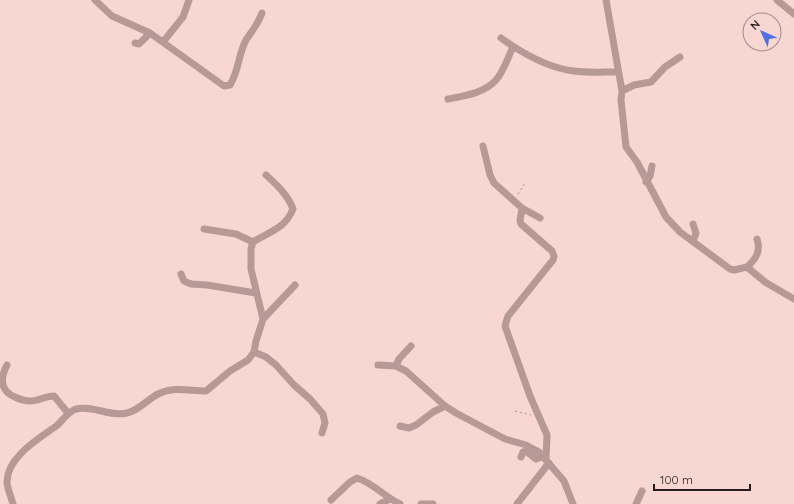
<svg xmlns="http://www.w3.org/2000/svg" width="794" height="504" viewBox="0 0 794 504" font-family="Quicksand,sans-serif">
  <style>
    .lines { fill: none; stroke-linecap: round; stroke-linejoin: round }
    .path { stroke: #ac928e; stroke-width: 1; stroke-dasharray: 2 3; stroke-linecap: butt }
    .minor { stroke: #b79a95; stroke-width: 7 }
  </style>
  <rect width="100%" height="100%" fill="#f8d6d1"/>
  <g class="lines">
    <path class="path" d="M518,194L525,183
      M515,411L531,415"/>
    <path class="minor" d="M95,0L112,16L150,33L224,86L230,85C239,71 238,55 246,40C252,31 258,24 262,13
      M606,0L622,91L621,100L626,147L637,162L666,217L680,232L730,269L734,270L747,267L765,282L794,299
      M777,0L794,14
      M501,38C522,53 548,68 574,71C588,73 604,72 618,72
      M163,42L183,17L189,0
      M135,43L139,44L150,33
      M622,91L634,85L651,82L665,67L680,57
      M448,99C464,96 485,93 496,80C504,71 508,57 513,47
      M483,146L490,175L494,183L522,208L520,221L521,224L552,251L554,256L553,260L508,316L505,326L530,396L547,435L546,460
      M646,182L650,176L652,166
      M522,208L540,218
      M204,229L236,234L253,242
      M693,241L696,233L693,224
      M747,267C756,259 761,251 757,239
      M181,274L184,281L191,284L207,285L256,293
      M263,319L295,285
      M254,352L266,357L276,365L294,385L310,399L323,414L325,423L322,433
      M7,365C0,378 0,391 15,397C19,399 25,401 30,401C39,401 45,396 54,396L68,413
      M378,365L396,366L406,371L445,406L456,413L505,439L526,445L539,452L564,481L573,504
      M396,366L399,359L411,346
      M400,426L409,428L416,425L433,412L445,406
      M521,457L523,452L526,451L536,459L544,456
      M331,500L350,482L357,478C373,483 385,497 400,504
      M13,504C11,497 8,490 7,483C6,458 38,439 55,427C62,422 67,412 76,409C93,405 110,417 127,413C138,411 148,399 158,394C175,386 189,391 206,391L230,371L248,360L254,352L256,341L263,319L251,269V249L253,242C270,231 285,229 293,209C288,195 276,184 266,175
      M380,504L390,499
      M421,504H433
      M517,504L549,463
      M636,504L642,491"/>
  </g>
  <g transform="translate(762 32) rotate(315)"><circle r="19" fill="#f8d6d1" stroke="#a48b87"/>
  <path d="M0-3L7 15L0 10L-7 15Z" fill="#5071e5"/>
  <text y="-6" font-size="11" font-weight="bold" text-anchor="middle" fill="#271b19">N</text>
  </g>
  <path d="M654 484v6h96v-6" fill="none" stroke="#271b19" stroke-width="2"/>
  <text x="660" y="484" font-size="12" fill="#271b19" stroke="#f8d6d1" stroke-width="3" paint-order="stroke">100 m</text>
</svg>
